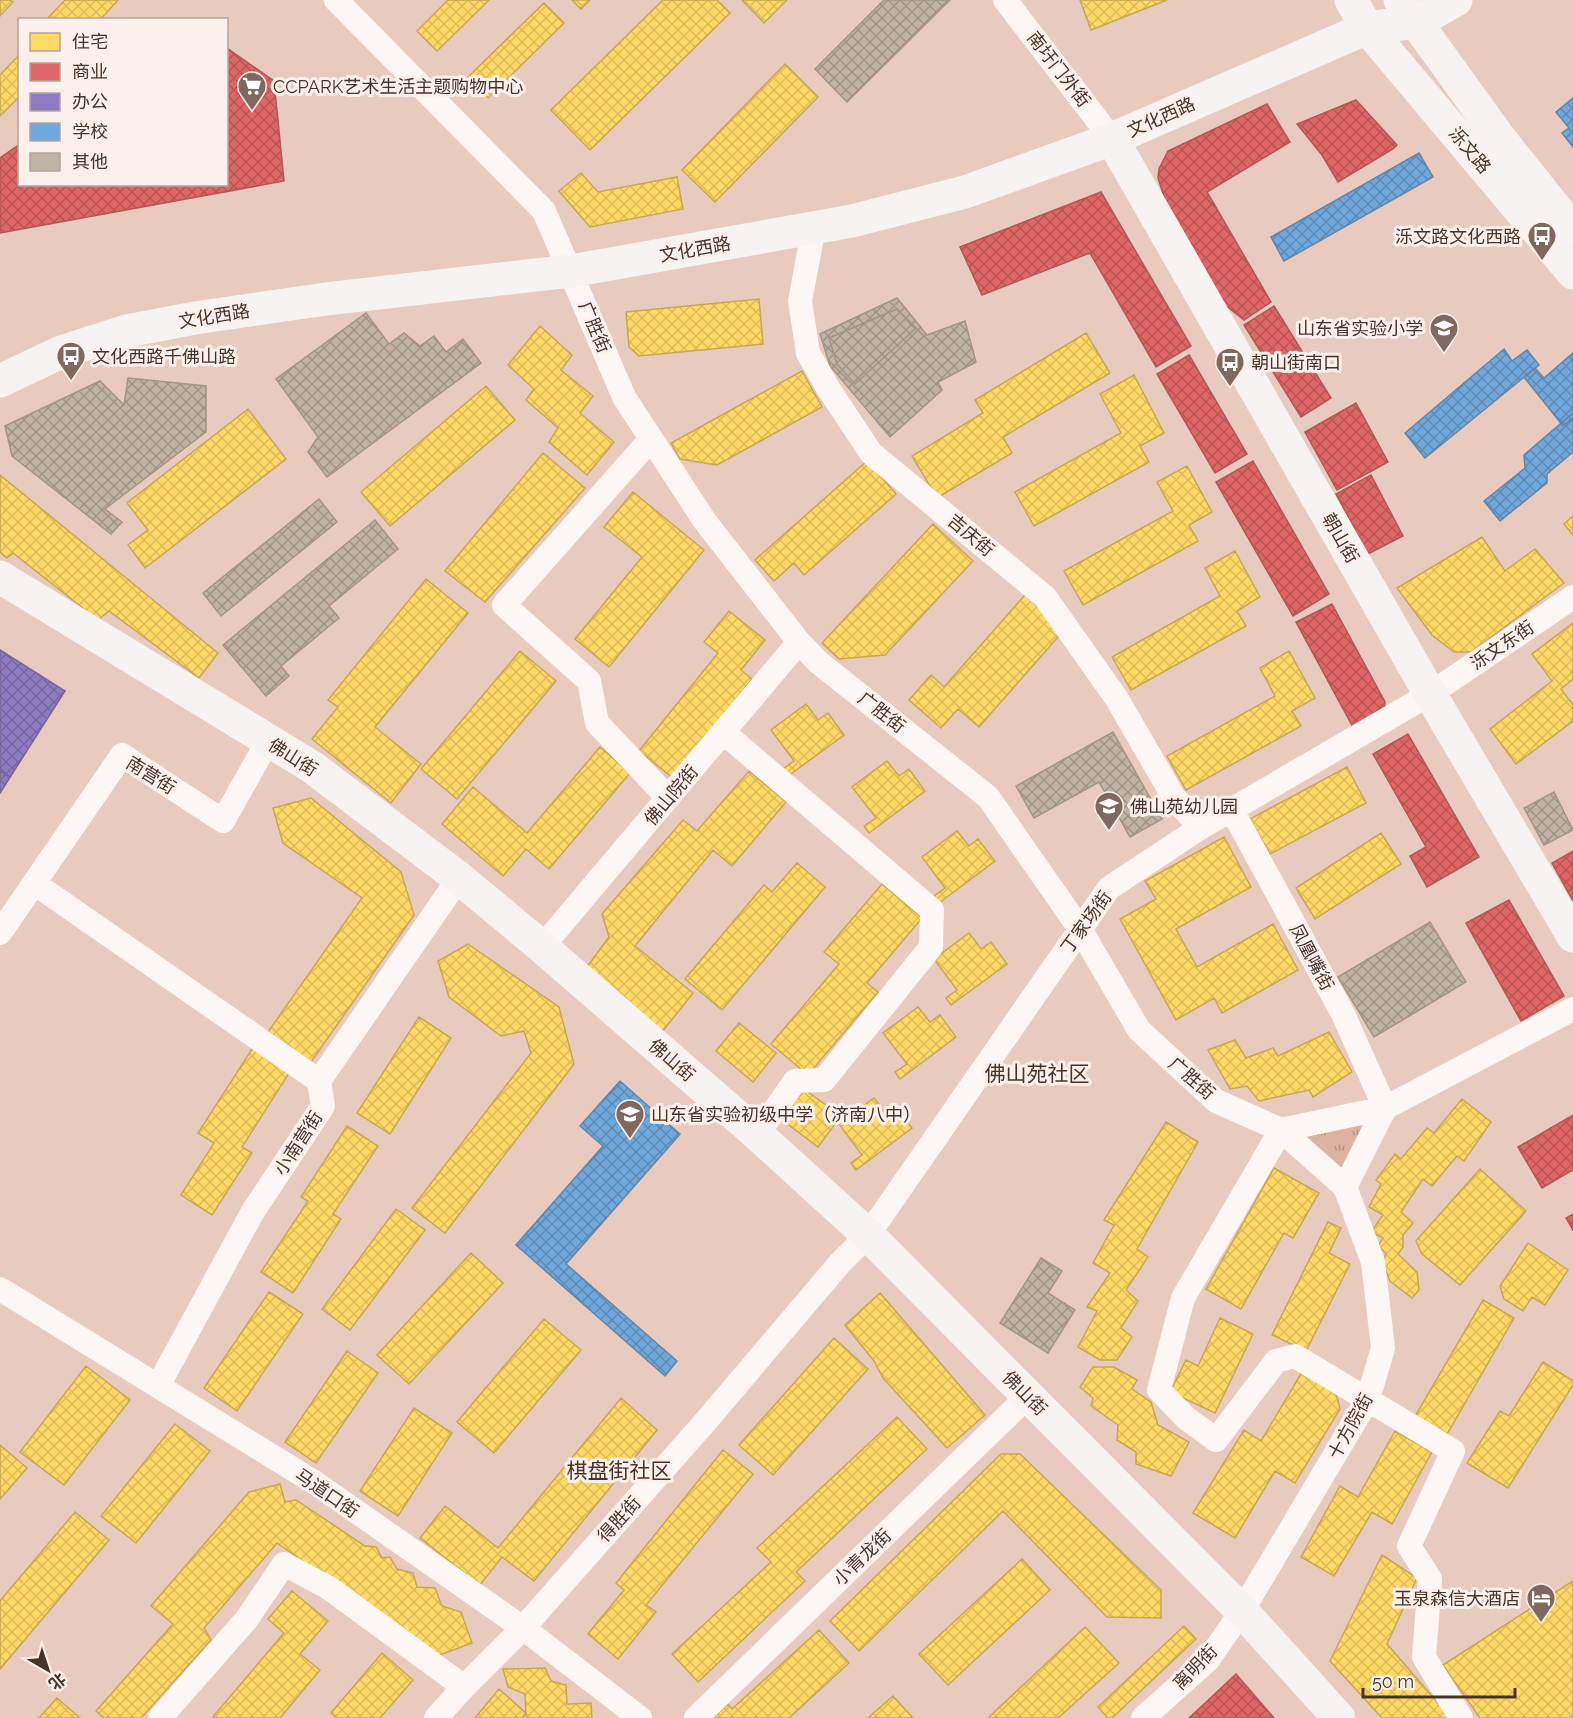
<svg xmlns="http://www.w3.org/2000/svg" width="1573" height="1718" viewBox="0 0 1573 1718" font-family="Raleway,'Noto Sans SC',sans-serif">
  <style>
    .park { fill: url(#park-tufts) }
    .homes { fill: url(#homes-cross-hatch); stroke: #c8a754; stroke-width: 1.5 }
    .shops { fill: url(#shops-cross-hatch); stroke: #b25754; stroke-width: 1.5 }
    .offices { fill: url(#offices-cross-hatch); stroke: #796695; stroke-width: 1.5 }
    .schools { fill: url(#schools-cross-hatch); stroke: #6385a7; stroke-width: 1.5 }
    .building { fill: url(#building-cross-hatch); stroke: #a29585; stroke-width: 1.5 }
    .lines { fill: none; stroke-linecap: round; stroke-linejoin: round }
    .street { stroke: #fcf7f5; stroke-width: 24 }
    .secondary { stroke: #f7f3f3; stroke-width: 33 }
    .labels { text-anchor: middle; dominant-baseline: central; stroke-width: 6; stroke-linejoin: round; paint-order: stroke }
    .street-label { font-size: 18px; fill: #48332a; stroke: #fbf0eb }
    .poi-label { font-size: 18px; fill: #48332a; stroke: #fbf0eb; text-anchor: start }
    .quarter-label { font-size: 21px; fill: #48332a; stroke: #fbf0eb }
  </style>
  <defs>
    <pattern id="park-tufts" width="24" height="20" patternUnits="userSpaceOnUse" patternTransform="scale(1.5)"><rect width="24" height="20" fill="#ddb3a0"/><path d="M3 7l-1-3M5 7V3M7 7l1-3M15 17l-1-3M17 17v-4M19 17l1-3" fill="none" stroke="#b59283"/></pattern>
    <pattern id="homes-cross-hatch" width="8" height="8" patternUnits="userSpaceOnUse" patternTransform="scale(1.5)"><rect width="8" height="8" fill="#ffd966"/><path d="M0 0l8 8M0 8l8-8" fill="none" stroke="#dcbb59"/></pattern>
    <pattern id="shops-cross-hatch" width="8" height="8" patternUnits="userSpaceOnUse" patternTransform="scale(1.5)"><rect width="8" height="8" fill="#e06666"/><path d="M0 0l8 8M0 8l8-8" fill="none" stroke="#b85554"/></pattern>
    <pattern id="offices-cross-hatch" width="8" height="8" patternUnits="userSpaceOnUse" patternTransform="scale(1.5)"><rect width="8" height="8" fill="#8e7cc3"/><path d="M0 0l8 8M0 8l8-8" fill="none" stroke="#76669f"/></pattern>
    <pattern id="schools-cross-hatch" width="8" height="8" patternUnits="userSpaceOnUse" patternTransform="scale(1.5)"><rect width="8" height="8" fill="#6fa8dc"/><path d="M0 0l8 8M0 8l8-8" fill="none" stroke="#5d89b3"/></pattern>
    <pattern id="building-cross-hatch" width="8" height="8" patternUnits="userSpaceOnUse" patternTransform="scale(1.5)"><rect width="8" height="8" fill="#c1b3a4"/><path d="M0 0l8 8M0 8l8-8" fill="none" stroke="#9f9286"/></pattern>
  </defs>
  <rect width="100%" height="100%" fill="#e8cbbe"/>
  <path class="park" d="M1377,1118L1346,1176L1292,1133Z"/>
  <path class="homes" d="M0,0H10L13,2L0,16Z
    M65,0H118L100,20H50L48,18Z
    M448,0H489L437,51L417,31Z
    M572,0H590L581,9Z
    M663,0H717L730,13L590,150L551,110Z
    M742,0H787L764,23Z
    M1080,0H1167L1091,30Z
    M544,3L564,23L488,98L468,77Z
    M20,54V96L0,116V75Z
    M785,64L818,97L715,202L682,170Z
    M581,173L598,192L677,177L683,209L590,227L559,191Z
    M759,299L763,344L639,356L629,347L626,312Z
    M540,326L572,355L561,370L593,396L580,413L614,442L587,475L549,442L558,428L526,400L534,389L508,365Z
    M1086,333L1110,373L1003,437L1012,453L937,498L912,456L983,413L975,400Z
    M802,371L822,407L717,465L680,459L671,443Z
    M1134,375L1164,433L1140,446L1149,462L1034,526L1015,492L1121,433L1100,394Z
    M486,386L515,420L390,526L361,492Z
    M248,409L286,459L145,568L128,545L148,530L127,503Z
    M543,453L585,488L485,602L445,571Z
    M867,461L896,494L804,575L794,563L774,581L755,560Z
    M1187,466L1212,512L1189,525L1198,541L1083,605L1064,571L1173,511L1157,482Z
    M0,475L218,653L199,678L109,611L98,620L13,553L7,558L0,552Z
    M633,492L704,550L609,667L575,639L642,557L604,527Z
    M1573,516V535L1564,524Z
    M933,524L973,561L885,655L839,659L822,643Z
    M1482,537L1505,571L1535,549L1564,583L1471,652H1454L1432,635L1397,588Z
    M1235,551L1260,597L1237,611L1246,626L1131,690L1112,657L1220,596L1205,568Z
    M426,579L468,613L375,727L421,764L391,803L312,739L338,707L328,700Z
    M1025,595L1064,630L979,727L958,709L941,728L909,700L931,675L944,687Z
    M729,611L765,640L741,670L752,679L673,778L639,751L718,653L704,642Z
    M1573,623V679L1561,689L1573,705V721L1516,764L1490,729L1552,681L1532,654Z
    M520,651L556,681L457,799L421,769Z
    M1289,651L1315,698L1292,711L1301,726L1186,790L1167,756L1275,696L1260,668Z
    M806,704L818,720L828,713L844,735L788,776L783,769L794,761L771,730Z
    M600,747L630,773L549,869L526,849L503,876L442,824L473,787L527,833Z
    M887,761L899,776L909,769L925,791L869,833L864,826L876,818L852,787Z
    M1347,767L1366,803L1270,854L1250,819Z
    M749,771L786,802L732,866L713,850L635,946L693,993L662,1032L587,967L609,937L602,914L683,820L697,831Z
    M311,798L401,872L414,915L311,1062L268,1032L362,898L283,843L273,808Z
    M957,831L969,846L978,839L995,861L939,903L934,896L945,888L922,857Z
    M1381,833L1401,864L1315,919L1296,888Z
    M1224,837L1251,887L1176,929L1197,967L1273,924L1298,970L1222,1013L1214,998L1176,1020L1120,919L1156,899L1145,881Z
    M797,863L825,887L722,1010L685,979L764,885L772,892Z
    M882,884L922,918L867,983L878,992L808,1075L771,1044L839,964L824,952Z
    M969,933L981,949L991,942L1007,964L951,1005L946,998L957,990L934,959Z
    M468,944L559,1007L574,1064L445,1233L412,1208L531,1053L524,1031L501,1036L449,997L438,961Z
    M918,1007L930,1022L940,1015L956,1037L900,1079L895,1072L907,1064L883,1033Z
    M419,1017L451,1038L390,1134L357,1113Z
    M739,1023L776,1053L753,1082L716,1051Z
    M1329,1032L1352,1072L1313,1097L1309,1090L1259,1101L1247,1086L1230,1089L1208,1050L1235,1040L1246,1058L1273,1048L1278,1056Z
    M254,1046L291,1070L242,1147L252,1153L212,1215L181,1195L214,1143L198,1133Z
    M804,1089L841,1116L818,1147L781,1119Z
    M874,1098L886,1114L896,1106L912,1128L856,1170L851,1163L862,1155L839,1124Z
    M1462,1099L1491,1122L1464,1161L1457,1156L1432,1186L1423,1179L1401,1212L1413,1223L1403,1235V1247L1398,1254L1417,1272L1419,1290L1412,1298L1390,1281L1383,1263L1386,1253L1378,1246L1383,1238L1371,1232L1383,1215L1369,1207L1381,1184L1376,1180L1395,1154L1401,1159L1427,1128L1434,1133Z
    M1166,1122L1198,1142L1137,1249L1148,1257L1126,1290L1138,1301L1121,1328L1132,1337L1117,1360H1100L1078,1347L1097,1311L1087,1307L1110,1273L1093,1263L1114,1225L1104,1220Z
    M347,1126L378,1146L333,1214L341,1219L293,1293L261,1272L308,1201L301,1197Z
    M1274,1168L1319,1193L1293,1238L1284,1233L1241,1309L1206,1289Z
    M1480,1169L1526,1211L1460,1285L1422,1254L1416,1241Z
    M396,1209L425,1230L350,1330L322,1309Z
    M1328,1222L1341,1228L1329,1253L1350,1264L1306,1351L1272,1335Z
    M1528,1243L1568,1270L1545,1305L1532,1297L1523,1311L1504,1299L1500,1286Z
    M471,1253L503,1283L409,1384L377,1355Z
    M269,1292L303,1314L237,1411L204,1388Z
    M880,1293L985,1415L947,1448L883,1378L874,1361L845,1325Z
    M1483,1300L1514,1318L1446,1436L1414,1418Z
    M1220,1318L1253,1334L1215,1413L1170,1392L1186,1360L1198,1366Z
    M544,1319L581,1350L494,1453L457,1422Z
    M834,1338L868,1369L773,1475L739,1445Z
    M347,1351L378,1373L316,1463L285,1442Z
    M1543,1362L1573,1381V1385L1508,1488L1467,1463L1500,1411L1509,1416Z
    M86,1366L130,1400L64,1485L20,1452Z
    M1093,1367H1114L1137,1380L1132,1389L1151,1402L1158,1425L1189,1442L1171,1476L1136,1464V1452L1117,1440L1118,1425L1091,1406L1093,1398L1080,1387Z
    M1302,1372L1336,1393L1340,1409L1295,1483L1275,1471L1235,1538L1193,1513L1244,1430L1261,1441Z
    M621,1398L657,1430L534,1581L502,1557L480,1585L420,1538L445,1506L498,1548Z
    M414,1408L452,1433L398,1516L360,1491Z
    M897,1417L927,1449L796,1572L805,1581L698,1682L672,1654L771,1562L757,1548Z
    M175,1424L210,1451L136,1543L101,1516Z
    M1395,1431L1432,1452L1392,1524L1372,1512L1334,1576L1301,1557L1340,1486L1358,1497Z
    M0,1445L27,1468L0,1499Z
    M723,1450L753,1474L646,1605L656,1612L618,1659L588,1634L624,1590L616,1583Z
    M1001,1454H1020L1161,1590V1618L1107,1617L1003,1511L859,1651L830,1621Z
    M280,1484L285,1502L296,1500L365,1546L376,1547L382,1558L390,1557L397,1569L413,1573L417,1587L435,1588L442,1606L461,1612L472,1643L437,1656L277,1543L204,1628L211,1640L141,1718H104L96,1711L173,1624L151,1606L249,1492Z
    M75,1512L109,1540L0,1669V1601Z
    M1382,1555L1417,1578L1387,1644L1451,1718H1382L1330,1661Z
    M1022,1559L1050,1590L948,1685L919,1654Z
    M1573,1581V1718H1480L1443,1665Z
    M292,1591L328,1621L300,1654L320,1670L280,1718H212L284,1633L268,1619Z
    M1184,1626L1196,1639L1112,1718H1108L1098,1707Z
    M1085,1627L1119,1663L1058,1718H988Z
    M819,1630L849,1663L789,1718H713L728,1704L732,1709Z
    M382,1653L413,1680L380,1718H337L331,1713Z
    M545,1668L551,1681L566,1685L567,1704L591,1703L592,1718H526L525,1694L508,1687L503,1669Z
    M499,1689L526,1713L522,1718H475Z
    M893,1696L913,1718H868Z
    M57,1698L80,1718H39Z"/>
  <path class="shops" d="M227,48L274,81L284,181L0,233V158L20,144V184H226Z
    M1356,100L1397,145L1393,149L1338,182L1322,155L1297,124Z
    M1267,104L1290,142L1207,192L1271,302L1244,320L1220,301L1165,200L1158,178L1159,169L1168,151Z
    M1101,192L1191,346L1156,367L1090,253L982,295L960,247Z
    M1274,306L1331,398L1301,417L1244,325Z
    M1189,355L1247,454L1215,473L1157,374Z
    M1356,403L1388,462L1337,490L1305,432Z
    M1253,461L1329,594L1293,616L1216,482Z
    M1371,475L1403,536L1368,554L1336,494Z
    M1332,604L1385,702L1384,714L1354,729L1296,622Z
    M1408,734L1479,857L1427,887L1410,856L1426,847L1373,754Z
    M1573,851V901L1552,863Z
    M1509,900L1564,996L1521,1021L1466,923Z
    M1573,1115V1170L1542,1188L1518,1147Z
    M1573,1214V1230L1566,1218Z
    M1236,1674L1274,1718H1189L1203,1705Z"/>
  <path class="offices" d="M0,650L65,691L10,777L0,771Z
    M0,650L65,691L0,793Z"/>
  <path class="schools" d="M1573,98V147L1562,133L1569,128L1556,112Z
    M1419,153L1433,177L1284,261L1271,237Z
    M1504,349L1512,361L1527,350L1539,365L1425,458L1405,433Z
    M1573,353V418L1563,426L1524,377L1535,368L1544,378Z
    M1573,413V452L1547,474V483L1500,521L1484,501L1525,468L1524,455Z
    M620,1081L680,1134L566,1264L677,1361L665,1376L516,1245L603,1146L580,1126Z"/>
  <path class="building" d="M884,0H950L847,102L815,69Z
    M897,298L927,335L965,321L976,362L938,382L942,390L890,437L830,366L820,334Z
    M897,309L915,329L855,384L837,364L829,338Z
    M366,313L389,344L404,333L420,346L434,336L446,352L463,339L481,363L327,477L308,452L318,437L276,379Z
    M128,378L206,386V432L105,509L122,522L111,534L12,456L5,426L100,381L124,405Z
    M319,499L337,522L221,616L203,593Z
    M375,520L398,549L329,606L339,618L281,666L289,676L266,696L223,645Z
    M1113,732L1162,819L1130,837L1099,782L1034,818L1016,786Z
    M1554,792L1573,830L1544,845L1524,808Z
    M1430,922L1466,982L1374,1037L1338,977Z
    M1041,1258L1062,1271L1048,1293L1075,1310L1048,1353L1000,1323Z"/>
  <g class="lines">
    <path class="street" d="M336,0L544,211L624,397L704,520L799,642L818,662L988,797L1080,929L1139,1030L1216,1101L1281,1130L1385,1108L1573,1009
      M1005,0L1112,139
      M814,227L800,301L808,353L828,388L871,453L1045,597L1117,699L1173,796L1200,828
      M651,439L504,605L589,681L597,723L668,798
      M723,732L932,910L931,947L824,1080L795,1081L757,1135
      M1232,810L1343,1014L1385,1108L1345,1187
      M34,883L319,1081
      M0,933L122,755L223,821L268,741
      M542,947L799,642
      M0,1289L314,1482L523,1628L640,1718
      M158,1386L252,1213L323,1106L319,1081L459,878
      M160,1718L246,1620L284,1564L329,1588L464,1687
      M436,1718L464,1687L523,1628L706,1421L840,1263L868,1235L1109,888L1200,828L1430,694L1573,597
      M696,1718L1028,1396
      M1143,1718L1208,1660L1242,1611L1368,1399L1383,1348L1373,1262L1345,1187L1281,1130L1183,1298L1159,1390L1186,1418L1216,1440L1276,1361L1295,1356L1453,1451L1409,1546L1430,1579L1424,1657L1461,1718"/>
    <path class="secondary" d="M1351,0L1367,28L1573,273
      M1400,0L1498,136L1573,230
      M1112,139L1430,694L1573,936
      M0,381L61,352L127,331L195,318L326,299L571,271L852,221L965,192L1112,139L1367,28L1417,22L1456,0
      M0,577L312,767L459,878L542,947L748,1126L868,1235L1242,1611L1339,1718"/>
  </g>
  <defs>
    <g id="supermarket-pin" transform="scale(1.5)"><path d="M0 17L-7.5 6A9.5 9.5 0 1 1 7.5 6Z" fill="#80685e" stroke="#fbf0eb"/><path d="M-6-5.5h2.5l.6 2H6L4.5 2H-2.5L-4.4-4H-6ZM-1.5 3.2a1.3 1.3 0 1 0 .1 0ZM3 3.2a1.3 1.3 0 1 0 .1 0Z" fill="#fff"/></g>
    <g id="bus-pin" transform="scale(1.5)"><path d="M0 17L-7.5 6A9.5 9.5 0 1 1 7.5 6Z" fill="#80685e" stroke="#fbf0eb"/><path d="M-5-6H5V4H4V6H2V4H-2V6H-4V4H-5ZM-3.5-4V0h7V-4ZM-3.5 1.2v1.5H-2V1.2ZM2 1.2v1.5H3.5V1.2Z" fill="#fff"/></g>
    <g id="school-pin" transform="scale(1.5)"><path d="M0 17L-7.5 6A9.5 9.5 0 1 1 7.5 6Z" fill="#80685e" stroke="#fbf0eb"/><path d="M0-5L7-2L0 1L-7-2ZM-4 1L0 2.5L4 1V4Q0 6-4 4Z" fill="#fff"/></g>
    <g id="hotel-pin" transform="scale(1.5)"><path d="M0 17L-7.5 6A9.5 9.5 0 1 1 7.5 6Z" fill="#80685e" stroke="#fbf0eb"/><path d="M-6-4.5h1.5V1H6V5H4.5V3h-9V5H-6ZM-4 0a1.8 1.8 0 1 1 3.6 0ZM.5 0V-2.5h3Q6-2.5 6 0Z" fill="#fff"/></g>
  </defs>
  <g fill-rule="evenodd">
    <use href="#supermarket-pin" x="252" y="86"/>
    <use href="#bus-pin" x="1542" y="236"/>
    <use href="#school-pin" x="1444" y="328"/>
    <use href="#bus-pin" x="71" y="356"/>
    <use href="#bus-pin" x="1230" y="362"/>
    <use href="#school-pin" x="1109" y="806"/>
    <use href="#school-pin" x="630" y="1114"/>
    <use href="#hotel-pin" x="1541" y="1598"/>
  </g>
  <g class="labels">
    <g class="street-label">
      <text transform="translate(1059 69) rotate(52)">南圩门外街</text>
      <text transform="translate(1161 117) rotate(-24)">文化西路</text>
      <text transform="translate(1470 150) rotate(50)">泺文路</text>
      <text transform="translate(695 249) rotate(-10)">文化西路</text>
      <text transform="translate(214 316) rotate(-9)">文化西路</text>
      <text transform="translate(595 327) rotate(67)">广胜街</text>
      <text transform="translate(971 535) rotate(40)">吉庆街</text>
      <text transform="translate(1341 538) rotate(60)">朝山街</text>
      <text transform="translate(1502 645) rotate(-34)">泺文东街</text>
      <text transform="translate(882 712) rotate(38)">广胜街</text>
      <text transform="translate(293 757) rotate(32)">佛山街</text>
      <text transform="translate(151 775) rotate(32)">南营街</text>
      <text transform="translate(671 795) rotate(-50)">佛山院街</text>
      <text transform="translate(1086 922) rotate(-54)">丁家场街</text>
      <text transform="translate(1312 957) rotate(62)">凤凰嘴街</text>
      <text transform="translate(672 1060) rotate(41)">佛山街</text>
      <text transform="translate(1192 1078) rotate(41)">广胜街</text>
      <text transform="translate(298 1143) rotate(-57)">小南营街</text>
      <text transform="translate(1025 1393) rotate(45)">佛山街</text>
      <text transform="translate(1350 1426) rotate(-61)">十方院街</text>
      <text transform="translate(327 1493) rotate(34)">马道口街</text>
      <text transform="translate(619 1519) rotate(-48)">得胜街</text>
      <text transform="translate(862 1557) rotate(-44)">小青龙街</text>
      <text transform="translate(1195 1667) rotate(-46)">离明街</text>
    </g>
    <g class="poi-label">
      <text x="273" y="86">CCPARK艺术生活主题购物中心</text>
      <text x="1521" y="236" text-anchor="end">泺文路文化西路</text>
      <text x="1423" y="328" text-anchor="end">山东省实验小学</text>
      <text x="92" y="356">文化西路千佛山路</text>
      <text x="1251" y="362">朝山街南口</text>
      <text x="1130" y="806">佛山苑幼儿园</text>
      <text x="651" y="1114">山东省实验初级中学（济南八中）</text>
      <text x="1520" y="1598" text-anchor="end">玉泉森信大酒店</text>
    </g>
    <g class="quarter-label">
      <text x="1037" y="1073">佛山苑社区</text>
      <text x="619" y="1470">棋盘街社区</text>
    </g>
  </g>
  <rect x="18" y="18" width="210" height="168" fill="#fbf0eb" stroke="#b3a49e" stroke-width="1.5"/>
  <rect x="30" y="33" width="30" height="18" fill="#ffd966" stroke="#b3a49e" stroke-width="1.5"/>
  <text x="72" y="48" font-size="18" fill="#48332a">住宅</text>
  <rect x="30" y="63" width="30" height="18" fill="#e06666" stroke="#b3a49e" stroke-width="1.5"/>
  <text x="72" y="78" font-size="18" fill="#48332a">商业</text>
  <rect x="30" y="93" width="30" height="18" fill="#8e7cc3" stroke="#b3a49e" stroke-width="1.5"/>
  <text x="72" y="108" font-size="18" fill="#48332a">办公</text>
  <rect x="30" y="123" width="30" height="18" fill="#6fa8dc" stroke="#b3a49e" stroke-width="1.5"/>
  <text x="72" y="138" font-size="18" fill="#48332a">学校</text>
  <rect x="30" y="153" width="30" height="18" fill="#c1b3a4" stroke="#b3a49e" stroke-width="1.5"/>
  <text x="72" y="168" font-size="18" fill="#48332a">其他</text>
  <g transform="translate(48 1670) rotate(141)" stroke="#fbf0eb" stroke-width="4.5" paint-order="stroke">
  <path d="M0-4.5L10 22L0 15L-10 22Z" fill="#48332a"/>
  <text y="-9" font-size="16" font-weight="bold" text-anchor="middle" fill="#48332a">北</text>
  </g>
  <path d="M1363 1688v9h152v-9" fill="none" stroke="#48332a" stroke-width="3"/>
  <text x="1372" y="1688" font-size="18" fill="#48332a" stroke="#fbf0eb" stroke-width="4.5" paint-order="stroke">50 m</text>
</svg>
